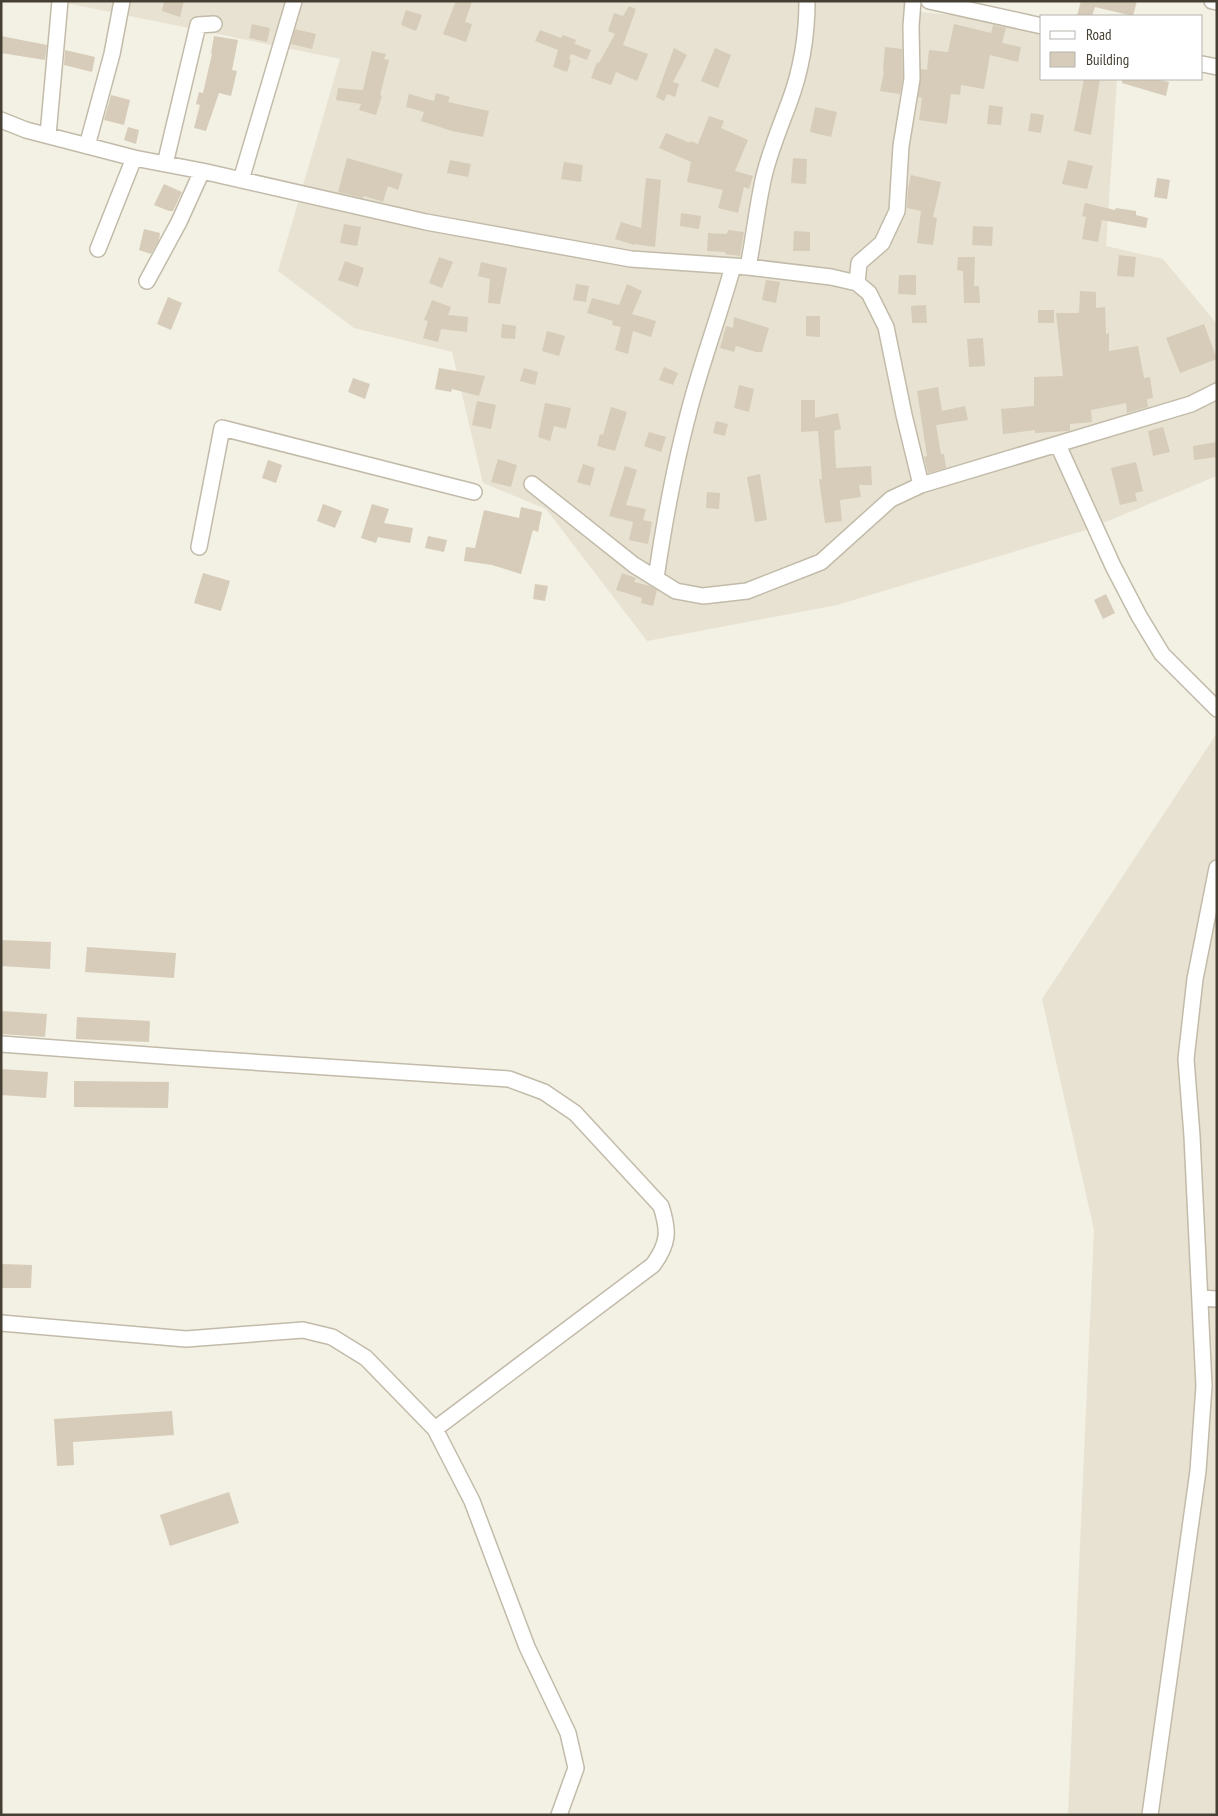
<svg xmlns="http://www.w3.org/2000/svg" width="1218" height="1816" viewBox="0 0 1218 1816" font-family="'PT Sans Narrow',sans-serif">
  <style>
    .residential { fill: #e8e2d2 }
    .building { fill: #d6ccb9 }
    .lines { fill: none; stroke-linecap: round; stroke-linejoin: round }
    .street-casing { stroke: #c2bba9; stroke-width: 18 }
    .street { stroke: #fff; stroke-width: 15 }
  </style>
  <rect width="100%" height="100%" fill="#f3f0e4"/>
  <path class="residential" d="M56,1H920V12L988,18L1042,30V79H1117L1106,246L1163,259L1217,324V476L1086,530L837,605L647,641L546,509L483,483L452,352L354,328L278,271L340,59Z
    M1217,733V1815H1068L1094,1230L1042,999Z"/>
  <path class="building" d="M164,1H184L180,17L162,11Z
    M456,1H472L465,22L472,24L466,42L443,34Z
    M1081,1H1137L1133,16L1095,7L1092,16H1077Z
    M629,6L636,9L623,45L648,54L637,81L616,72L611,85L591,78L597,62L599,63L615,34L608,31L614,13L623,16Z
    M406,10L422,15L416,31L401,25Z
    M252,24L270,28L267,42L249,38Z
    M954,24L991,33L993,25L1006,28L1002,43L1021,47L1018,62L990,55L984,89L961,85L960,95L951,94L947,124L919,120L922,98L918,97L921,69L927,70L929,50L948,52Z
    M295,29L316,34L312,49L291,44Z
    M540,30L561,38L563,35L576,40L575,44L591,50L587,60L571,54L569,59L571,60L567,72L553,67L558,50L535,41Z
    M1,36L47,45L45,60L1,53Z
    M214,36L238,40L232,70L237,71L231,96L219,93L206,131L194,128L200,105L196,104L199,92L203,93L212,54L211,53Z
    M885,47L902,49L903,78L900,94L880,91L884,72L883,71Z
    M674,48L687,55L673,82L679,84L675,97L667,94L664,101L656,97Z
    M715,48L731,55L718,88L701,81Z
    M65,50L95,57L92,72L64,65Z
    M372,51L386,54L384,59L389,60L380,95L382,96L376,115L359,110L361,104L336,100L338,88L363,90Z
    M1084,79H1100L1091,135L1074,131Z
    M1122,79H1155L1169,82L1166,96L1122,83Z
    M436,93L450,97L448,102L489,111L483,137L452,131L421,121L424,112L406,107L409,94L434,101Z
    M111,95L130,100L124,125L104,120Z
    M989,105L1003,107L1001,125L987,124Z
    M815,107L837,112L831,137L810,132Z
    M1031,113L1044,115L1041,133L1028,131Z
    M709,116L724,121L721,128L748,140L735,171L753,176L749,189L744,187L738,213L718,208L723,190L687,182L691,162L659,148L666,133L690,143V141L698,144Z
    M128,127L139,130L136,144L124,140Z
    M347,158L403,174L398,190L388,186L383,202L364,196L363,198L338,192Z
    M793,158L807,159L806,184L791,183Z
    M450,160L471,164L468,177L447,173Z
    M1068,160L1093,166L1087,189L1062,184Z
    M564,162L583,165L581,182L561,179Z
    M911,175L941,182L933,217L937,218L933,245L917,243L921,211L907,208L908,189Z
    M646,178L661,180L655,247L634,244V245L615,239L621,222L641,228Z
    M1157,178L1170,180L1167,199L1154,197Z
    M164,184L182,192L173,211H169L154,205Z
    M1085,203L1115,210L1116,208L1136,211V215L1148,218L1146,228L1102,220L1098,242L1082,239L1086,217L1082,216Z
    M681,213L701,216L699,229L680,226Z
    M344,224L361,227L357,246L340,243Z
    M973,226L993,227L992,246L972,245Z
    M144,229L160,233L159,240L151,254L139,250Z
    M728,230L744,232L740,256L725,254V252L707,251L708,233L727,234Z
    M794,231L810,232V251H793Z
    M1119,255L1136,257L1134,277L1117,276Z
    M439,257L453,262L442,288L429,283Z
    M958,257H975L974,286H979L980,303H964L963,271L957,270Z
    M345,261L364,268L358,287L338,280Z
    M481,262L507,268L500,304L488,303L490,279L478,276Z
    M899,275H916V295L898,294Z
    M766,280L780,282L776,303L762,300Z
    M576,284L589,286L586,302L573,300Z
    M627,284L642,291L632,314L656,321L651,337L633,331L628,354L615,350L621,327L612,325L613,321L587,313L592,298L619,305Z
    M1080,291L1096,292V308L1105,307L1106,334L1109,333V351L1138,346L1144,378L1150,377L1153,398L1147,399L1148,407L1127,413L1126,403L1091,410L1092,422L1070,424V430L1068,431L1035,433V430L1003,434L1001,409L1034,406V377L1063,376L1056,313H1079Z
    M168,297L182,303L171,330L157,324Z
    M432,300L451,307L448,315L468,317L467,332L441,329L438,342L423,338L428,321L424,320Z
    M926,305L927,323H912L911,306Z
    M1038,310H1054V323H1038Z
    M806,316H820V337L806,336Z
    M734,317L769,328L762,352H756L736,346L734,352L720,348L726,326L733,328Z
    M502,324L516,326L515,339L501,338Z
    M1204,324L1217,359L1180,373L1166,338Z
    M547,331L565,336L559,356L542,351Z
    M983,338L985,366L969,367L967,339Z
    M664,367L678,373L673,385L659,380Z
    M439,368L485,376L479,396L452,389L451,392L435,389Z
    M524,368L538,372L535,385L520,381Z
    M353,378L370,384L365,399L348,392Z
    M739,385L754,389L749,412L734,408Z
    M938,387L942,411L965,406L968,420L936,425L941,454H944L946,468L928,473L924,457L927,456L917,391Z
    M801,400H815V418L838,413L841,429L834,431L836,468L871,466L872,485H859L861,497L840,500L842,521L825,523L819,479H822L818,431L801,432Z
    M477,401L496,405L491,429L472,425Z
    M545,403L571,408L566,429L554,426L550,441L538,437Z
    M611,407L627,412L615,451L597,446L600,434L603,435Z
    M716,421L728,424L725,436L713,433Z
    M1163,427L1170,452L1153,456L1148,431Z
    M649,432L666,437L661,452L644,446Z
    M1217,442V457L1194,460L1193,446Z
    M498,459L517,465L511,487L491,482Z
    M268,460L282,465L276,483L262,478Z
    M1136,462L1143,491L1135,493L1137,501L1120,505L1111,468Z
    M583,464L595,468L590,486L577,482Z
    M625,466L637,470L626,505L646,509L643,520L652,522L648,544L629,540L633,522L609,516Z
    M760,474L767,520L755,522L747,477Z
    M707,492L720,493L719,509L706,508Z
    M323,504L342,511L335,528L317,521Z
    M372,504L389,509L384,523L413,528L410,543L378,537L376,543L361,538Z
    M521,507L542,512L538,532L533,530L521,574L492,565L464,561L466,547L475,548L484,510L519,518Z
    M428,536L447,540L444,552L425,548Z
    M203,573L230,581L221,611L194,603Z
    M622,573L636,578L634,582L651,586L657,590L653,606L641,603L642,598L616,590Z
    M535,584L548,586L545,601L533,599Z
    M1106,594L1115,613L1103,619L1094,600Z
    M1,940L51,942L50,969L1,966Z
    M87,947L176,953L174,978L85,972Z
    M1,1011L47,1014L45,1037L1,1034Z
    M77,1017L150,1021L149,1042L76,1039Z
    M1,1069L48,1072L46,1098L1,1095Z
    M74,1081L169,1082L168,1108L74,1107Z
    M1,1264L32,1265L31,1288H1Z
    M172,1411L174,1435L73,1442L74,1465L57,1466L54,1419Z
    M229,1492L239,1523L170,1546L160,1515Z"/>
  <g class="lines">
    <g class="street-casing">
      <path id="street" d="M929,1L1042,26
        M1212,1L1217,2
        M1202,64L1217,67
        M1,120L26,130L134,158L202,171L426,222L631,259L748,267L831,277L857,283L869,293L886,327L904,415L921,485
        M48,135L60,1
        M87,146L112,54L122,1
        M165,164L198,25L214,24
        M241,180L294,1
        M98,249L134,158
        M748,267C754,237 757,206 764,176C770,151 780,127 789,103C801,71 807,36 807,1
        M147,281L179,222L202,171
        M857,283L859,263L882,243L897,211L901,146L912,79L911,26L913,1
        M1058,445L1113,566L1139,616L1162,654L1217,709
        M532,484L634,565L676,591L703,596L747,591L821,562L891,499L921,485L1191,404L1217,391
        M199,547L222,428L474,492
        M656,578C666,510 679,441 699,376C710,339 723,303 733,266
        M1,1044L176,1057L509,1079L544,1092L575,1113L661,1206C669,1231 669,1243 653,1265L435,1429
        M1200,1298L1217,1299
        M1,1323L186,1339L303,1330L332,1337L366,1358L435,1429L472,1501L527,1647L568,1733L576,1768L559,1815
        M1150,1815L1198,1471L1204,1386L1192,1136L1186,1059L1195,979L1217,868"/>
    </g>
    <use href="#street" class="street"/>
  </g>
  <rect width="1218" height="1816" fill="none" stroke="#464034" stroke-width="5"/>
  <rect x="1040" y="15" width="162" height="65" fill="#ffffff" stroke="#b5b3ae"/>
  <rect x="1050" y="31" width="25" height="8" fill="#ffffff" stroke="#b5b3ae"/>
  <text x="1086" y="40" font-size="15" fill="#464034">Road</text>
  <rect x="1050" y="52" width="25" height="15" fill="#d6ccb9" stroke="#b5b3ae"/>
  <text x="1086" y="65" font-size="15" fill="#464034">Building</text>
</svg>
